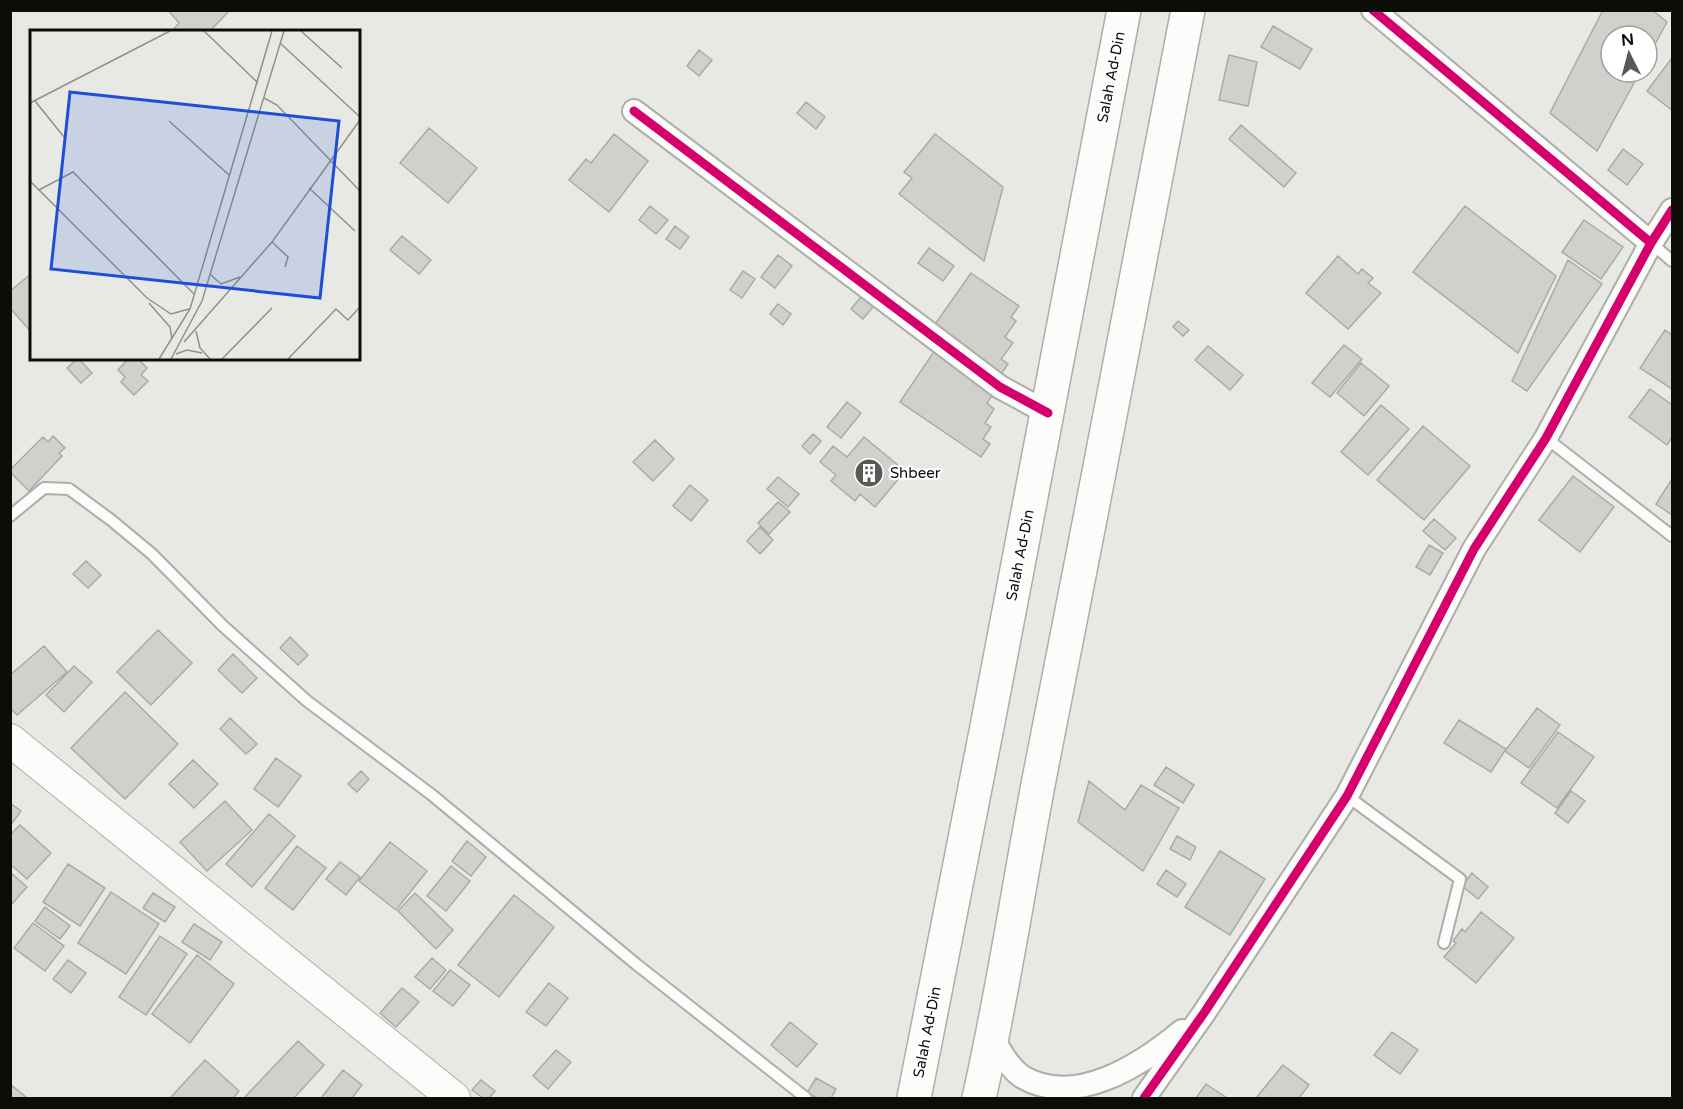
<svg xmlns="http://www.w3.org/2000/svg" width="1683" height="1109" viewBox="0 0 1683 1109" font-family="'Varela Round',sans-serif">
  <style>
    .building { fill: #d0d1cd; stroke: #aaaba8; stroke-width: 1.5 }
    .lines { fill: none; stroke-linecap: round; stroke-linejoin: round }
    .service-casing { stroke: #adaeaa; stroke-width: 14 }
    .minor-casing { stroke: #adaeaa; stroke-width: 26 }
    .secondary-casing { stroke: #adaeaa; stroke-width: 34 }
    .trunk-casing { stroke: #adaeaa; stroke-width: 36 }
    .service { stroke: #fcfcfb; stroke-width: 10 }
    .minor { stroke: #fcfcfb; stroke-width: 22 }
    .secondary { stroke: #fcfcfb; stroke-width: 32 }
    .trunk { stroke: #fcfcfb; stroke-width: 33 }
    .cycleway-casing { stroke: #fff; stroke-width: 13 }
    .cycleway { stroke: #d6006c; stroke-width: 9 }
    .labels { text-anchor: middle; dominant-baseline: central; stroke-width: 4.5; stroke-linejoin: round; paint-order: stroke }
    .street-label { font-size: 15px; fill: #0c0c09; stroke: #fff }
    .poi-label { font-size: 15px; fill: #0c0c09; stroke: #fff; text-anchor: start }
    .inset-road { fill: none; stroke: #90918c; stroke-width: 1.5 }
    .view { fill: #1d4ed8; fill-opacity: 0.15; stroke: #1d4ed8; stroke-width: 3 }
    .inset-edge { fill: none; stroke: #0c0c09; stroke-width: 3 }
  </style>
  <rect width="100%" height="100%" fill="#e8e9e4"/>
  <path class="building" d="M168,10H230L209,32H175L173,30L179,23Z
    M1603,10H1652L1667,22L1647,59V36H1611V72H1640L1597,151L1550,113Z
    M1273,26L1312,49L1300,69L1261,47Z
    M699,50L712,60L699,76L687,66Z
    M1229,55L1257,62L1248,106L1219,100Z
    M1672,58V110L1647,91Z
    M806,102L825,117L816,129L797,113Z
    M1241,125L1296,173L1284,187L1229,139Z
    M429,128L477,168L448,203L400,163Z
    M614,134L648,161L609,212L569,180L586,159L591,163Z
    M935,134L1003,187L984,261L899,194L912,178L904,172Z
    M1623,149L1643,164L1627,185L1608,170Z
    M650,206L668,220L656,234L639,220Z
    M1465,206L1556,276L1518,353L1413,272Z
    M1584,220L1623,247L1601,279L1562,252Z
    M675,226L689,237L680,249L666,239Z
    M402,236L431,260L419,274L390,250Z
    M929,248L954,266L943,281L918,263Z
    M778,255L792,266L775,288L761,277Z
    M1338,256L1358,274L1362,269L1373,278L1368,283L1381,293L1348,329L1306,293Z
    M1568,260L1602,284L1527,391L1512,381Z
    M743,271L755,279L742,298L730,290Z
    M32,273V333L10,308V291Z
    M971,273L1019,306L1011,317L1016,321L1005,337L1013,343L1001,359L1008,364L999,377L931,330Z
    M861,297L873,307L863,319L851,309Z
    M778,304L791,314L783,325L770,314Z
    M1178,321L1189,330L1183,336L1173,327Z
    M1665,330L1672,335V389L1640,368Z
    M1344,345L1362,359L1330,397L1312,383Z
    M1208,346L1243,375L1230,390L1195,360Z
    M935,350L995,391L987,403L994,409L985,423L991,427L983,439L990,444L981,457L900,402Z
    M78,358L92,373L81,383L67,368Z
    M129,358H137L147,368L141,375L148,381L134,395L121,382L125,377L118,370Z
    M1361,363L1389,386L1364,416L1337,393Z
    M1650,389L1672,405V437L1667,445L1629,417Z
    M847,402L861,413L841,438L827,427Z
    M1381,405L1409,429L1368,475L1341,452Z
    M1423,426L1470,466L1424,520L1377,480Z
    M813,434L821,441L810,454L802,446Z
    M53,436L65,448L59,453L62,456L29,491L10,472V470L43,437L48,442Z
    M864,437L905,471L875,507L860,494L855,501L831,481L836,475L820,462L833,446L847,457Z
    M655,440L674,459L653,481L633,462Z
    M1573,476L1614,507L1580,552L1539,520Z
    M778,477L799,494L788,507L767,489Z
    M1672,479V515L1656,504Z
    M690,485L708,500L691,521L673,506Z
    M778,502L790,512L769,534L758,523Z
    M1434,519L1456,538L1445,550L1423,531Z
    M760,527L773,540L760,554L747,541Z
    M1429,545L1443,553L1430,575L1416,567Z
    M86,561L101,575L88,588L73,574Z
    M158,630L192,663L151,705L117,672Z
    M290,637L308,655L298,665L280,648Z
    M44,646L67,672L17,715L10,708V675Z
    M233,654L257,678L242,693L218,670Z
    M74,666L92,682L64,712L46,695Z
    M125,692L178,744L125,799L71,748Z
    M1537,708L1560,725L1529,768L1505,751Z
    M230,718L257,744L246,754L220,729Z
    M1459,720L1506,749L1491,772L1444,743Z
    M1558,732L1594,757L1557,808L1521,783Z
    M276,758L301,776L278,807L254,789Z
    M193,760L218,784L194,808L169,784Z
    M1166,767L1194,785L1183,803L1154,785Z
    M361,771L369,779L357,792L348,784Z
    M1089,781L1125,810L1141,785L1179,808L1143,871L1078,822Z
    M1571,791L1585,801L1568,823L1555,813Z
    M225,801L252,830L207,871L180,842Z
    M10,803L21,811L10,826Z
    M269,814L295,836L252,887L226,864Z
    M20,825L51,853L27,879L10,864V835Z
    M1177,836L1196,847L1190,860L1170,849Z
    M467,841L486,857L471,876L452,861Z
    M390,842L427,871L396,910L359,881Z
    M297,846L326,868L293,910L265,888Z
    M1220,851L1265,879L1230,935L1185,907Z
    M340,862L360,877L346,895L326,879Z
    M68,864L105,888L80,926L43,902Z
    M451,866L470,881L446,911L427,896Z
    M1166,870L1186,884L1177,897L1157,884Z
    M10,872L27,887L10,906Z
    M1472,873L1488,887L1478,899L1462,886Z
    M111,892L159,924L126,974L78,943Z
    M153,893L175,907L165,922L143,908Z
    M415,893L453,930L436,949L398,911Z
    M514,895L554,927L499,997L458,965Z
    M45,907L70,926L60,939L35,921Z
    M1481,912L1514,938L1476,983L1444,957L1456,943L1453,941L1462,929L1465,932Z
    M33,923L64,946L45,971L14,948Z
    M194,924L222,942L210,960L182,942Z
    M160,936L187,954L146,1015L119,997Z
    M197,955L234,984L190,1043L152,1014Z
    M432,958L446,970L430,989L415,977Z
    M68,960L86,973L71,993L53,979Z
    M450,970L470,985L453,1006L433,991Z
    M549,983L568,998L546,1026L526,1012Z
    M402,988L419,1002L396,1027L380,1013Z
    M790,1022L817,1044L797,1067L771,1045Z
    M1392,1032L1418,1050L1400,1074L1374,1055Z
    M298,1041L324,1065L294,1098H244Z
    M556,1050L571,1062L548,1089L533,1076Z
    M205,1060L239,1091L233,1098H173L171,1097Z
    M1283,1065L1309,1085L1299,1098H1256Z
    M343,1070L362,1085L352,1098H321Z
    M816,1078L836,1089L831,1098H818L807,1093Z
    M481,1080L495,1091L489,1098H483L472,1090Z
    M10,1084L27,1098H10Z
    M1206,1084L1227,1098H1196Z"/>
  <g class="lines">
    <g class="service-casing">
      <path id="service" d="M1651,243L1672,261
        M1546,438L1672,536
        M10,516L44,488L69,489L111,520L152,554L223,626L307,701L432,795L636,964L806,1098
        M1347,796L1460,879L1444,943"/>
    </g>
    <g class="minor-casing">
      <path id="minor" d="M1373,10L1651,243
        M634,111L1000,387L1048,413
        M993,1039C1001,1052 1008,1066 1021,1076C1074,1109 1141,1065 1182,1031
        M1144,1098L1204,1013L1347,796L1474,549L1546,438L1651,243L1672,210"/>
    </g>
    <g class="secondary-casing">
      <path id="secondary" d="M10,740L454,1098"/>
    </g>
    <g class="trunk-casing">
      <path id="trunk" d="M914,1098L986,732L1124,10
        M979,1098C1005,984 1021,869 1044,754C1092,506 1142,259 1188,10"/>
    </g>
    <use href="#service" class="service"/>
    <use href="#minor" class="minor"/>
    <use href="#secondary" class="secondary"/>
    <use href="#trunk" class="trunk"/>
    <g class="cycleway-casing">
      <path id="cycleway" d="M1373,10L1651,243
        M634,111L1000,387L1048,413
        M1144,1098L1204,1013L1347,796L1474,549L1546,438L1651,243L1672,210"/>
    </g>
    <use href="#cycleway" class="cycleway"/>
  </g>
  <defs>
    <g id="building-disc" transform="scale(1.5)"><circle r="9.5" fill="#595956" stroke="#fff"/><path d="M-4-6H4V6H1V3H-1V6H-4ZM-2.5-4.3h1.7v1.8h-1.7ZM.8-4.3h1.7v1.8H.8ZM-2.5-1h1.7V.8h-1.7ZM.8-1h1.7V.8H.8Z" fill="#fff"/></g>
  </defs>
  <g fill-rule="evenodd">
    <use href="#building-disc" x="869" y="473"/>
  </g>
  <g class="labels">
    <g class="street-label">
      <text transform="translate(1111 77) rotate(-79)">Salah Ad-Din</text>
      <text transform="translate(1020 555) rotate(-79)">Salah Ad-Din</text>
      <text transform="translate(927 1032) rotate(-79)">Salah Ad-Din</text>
    </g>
    <g class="poi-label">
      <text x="890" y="473">Shbeer</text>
    </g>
  </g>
  <g transform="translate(30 30)">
    <rect width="330" height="330" fill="#e8e9e4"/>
    <path class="inset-road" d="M174,1L228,53M271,1L312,38M250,13L330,87M234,68L247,75L330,161M5,71L34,107M0,73L140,1M139,91L199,145M0,151L117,268L141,284L159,279M279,158L325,201M9,160L43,142L164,264M242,212L258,227L255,237M181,245L191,254L210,247M119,273L140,297L142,309M166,301L170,318L180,329M154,312L242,212L330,90M146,324L157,320L172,323M129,329L160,279L242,1M141,329L172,271L254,1M192,329L242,278M258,329L306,279L318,290L330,277"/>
    <path class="view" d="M40,62L309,91L290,268L21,239Z"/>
    <rect width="330" height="330" class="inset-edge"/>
  </g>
  <rect width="1683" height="1109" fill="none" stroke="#0c0c09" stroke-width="24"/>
  <g transform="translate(1629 54) rotate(354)"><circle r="28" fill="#ffffff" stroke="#9e9e9d" stroke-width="1.5"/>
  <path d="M0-4.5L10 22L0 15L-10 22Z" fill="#595956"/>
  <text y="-9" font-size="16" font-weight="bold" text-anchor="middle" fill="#0c0c09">N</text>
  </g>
</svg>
